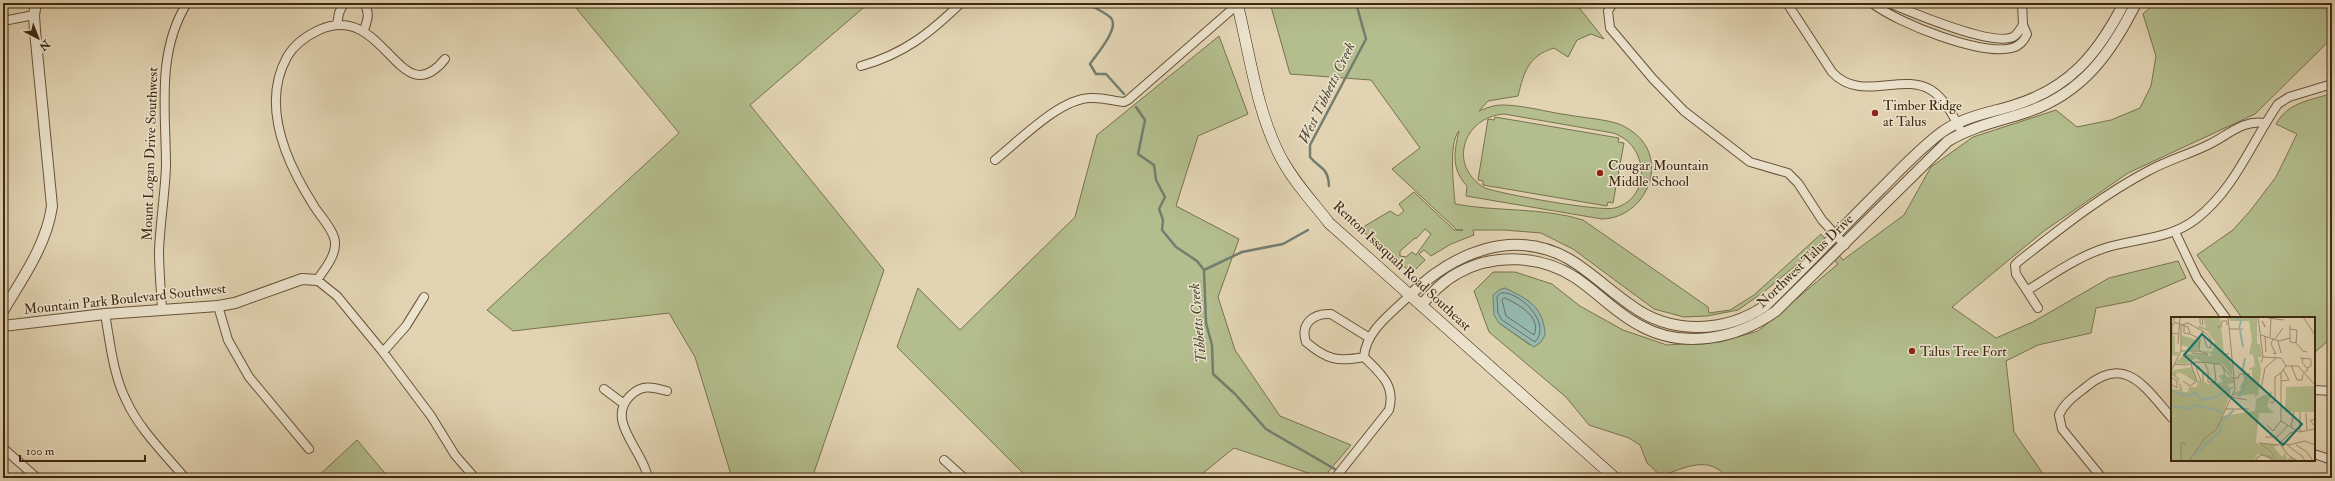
<svg xmlns="http://www.w3.org/2000/svg" width="2335" height="481" viewBox="0 0 2335 481" font-family="'IM FELL Double Pica',serif">
  <style>
    .green { fill: #b3bd8d; stroke: #79724e; fill-rule: evenodd }
    .water { fill: #95b8af; stroke: #737e6f }
    .lines { fill: none; stroke-linecap: round; stroke-linejoin: round }
    .shore { stroke: #6a705f; stroke-width: 1 }
    .stream { stroke: #737e6f; stroke-width: 2.5 }
    .minor-casing { stroke: #685338; stroke-width: 10 }
    .tertiary-casing { stroke: #685338; stroke-width: 12 }
    .secondary-casing { stroke: #3f280f; stroke-width: 12 }
    .minor { stroke: #ece3ce; stroke-width: 8 }
    .tertiary { stroke: #ece3ce; stroke-width: 10 }
    .secondary { stroke: #ece3ce; stroke-width: 11 }
    .poi-dot { fill: #8f2418; stroke: #ece3ce; stroke-width: 1.5 }
    .labels { text-anchor: middle; dominant-baseline: central; stroke-width: 3; stroke-linejoin: round; paint-order: stroke }
    .poi-label { font-size: 14px; fill: #3f280f; stroke: #ece3ce; text-anchor: start }
    .street-label { font-size: 14px; fill: #3f280f; stroke: #ece3ce }
    .water-label { font-size: 15px; font-style: italic; fill: #544c37; stroke: #ece3ce }
    .inset-river { fill: none; stroke: #95b8af; stroke-width: 2 }
    .inset-road { fill: none; stroke: #a18f71; stroke-width: 1 }
    .view { fill: #0f766e; fill-opacity: 0.15; stroke: #0f766e; stroke-width: 2 }
    .inset-edge { fill: none; stroke: #3f280f; stroke-width: 2 }
  </style>
  <rect width="100%" height="100%" fill="#e2d4b3"/>
  <filter id="stains"><feTurbulence type="fractalNoise" baseFrequency=".005" numOctaves="4"/><feColorMatrix values="0 0 0 0 .2 0 0 0 0 .09 0 0 0 0 .02 0 0 0 .5 -.17"/></filter>
  <radialGradient id="worn" r=".72"><stop offset=".6" stop-color="#630" stop-opacity="0"/><stop offset="1" stop-color="#630" stop-opacity=".3"/></radialGradient>
  <path class="green" d="M572,3H869L750,105L884,270L812,478H732L695,357L669,313L513,331L487,310L679,133Z
    M1270,3H1586L1580,9L1604,39L1591,34L1577,40L1568,57L1554,48C1528,56 1524,72 1518,96L1488,101L1479,111C1486,108 1494,105 1502,105C1523,105 1547,112 1568,115C1585,118 1604,119 1619,124C1624,126 1629,129 1633,132C1671,160 1646,218 1602,219L1466,196L1467,186C1451,169 1454,152 1459,131C1448,143 1454,188 1455,204C1497,212 1542,207 1583,220L1708,307L1709,313L1730,310L1754,295L1821,234L1843,260L1904,215L1931,167L1973,137L2056,110L2077,127L2111,120L2140,108L2151,86L2156,56L2143,14L2155,3H2332V38L2255,114L2128,173L2044,231L1952,307L1996,338L2033,322L2109,278L2178,261L2186,278L2132,301L2096,308L2091,333L2038,345L2006,361L2014,432L2046,478H1728C1708,454 1685,468 1661,476L1647,463L1640,445L1629,438L1589,425L1566,397L1489,332L1474,291L1493,272H1515L1552,284L1580,306L1623,330L1667,345L1720,342L1758,331L1838,264L1819,246L1765,291L1738,310L1707,316L1684,317L1654,309L1573,249L1541,233L1504,230H1473L1474,235L1451,244L1431,256L1424,250L1419,254L1425,260L1414,271L1408,270L1360,229L1390,211L1398,216L1404,211L1399,204L1414,192L1454,230H1463H1457L1392,169L1420,148L1371,80L1290,74ZM1504,114L1613,133C1648,144 1653,197 1615,208C1601,212 1501,194 1485,188C1447,166 1463,117 1504,114ZM1425,229L1431,234L1416,255L1412,252L1406,257L1400,256V251L1415,238L1416,239ZM1505,288L1530,302V345L1499,323Z
    M1219,36L1248,114L1198,136L1176,206L1239,239L1218,297L1235,350L1280,416L1351,445L1323,478L1234,448L1197,478H1028L897,347L918,288L960,330L1075,217L1097,135Z
    M2330,94L2332,99V326L2330,339L2314,353V318H2242L2197,255L2233,230L2250,211L2276,177L2297,134L2276,124C2288,103 2307,101 2330,94Z
    M1495,117L1619,138L1618,142L1624,143L1613,203L1608,202L1607,206L1483,185V181L1478,180L1488,119L1494,120Z
    M357,440L389,478H316Z"/>
  <path class="water" d="M1505,288C1528,299 1544,307 1545,335L1541,342L1534,347L1499,323L1494,315L1493,295L1499,290Z"/>
  <g class="lines">
    <path class="shore" d="M1501,293C1518,290 1553,323 1535,342L1502,320L1498,313L1497,297Z
      M1505,298C1518,304 1542,317 1534,335L1506,316L1502,300Z"/>
    <path class="stream" d="M1087,3C1094,8 1105,12 1111,18C1120,28 1096,55 1090,64L1096,74H1106L1124,94
      M1136,107L1145,120L1138,154L1154,165L1156,180L1165,197L1159,209L1163,220L1162,230L1176,247L1197,261L1204,270L1206,323L1212,345L1213,374L1235,394L1266,429L1350,478
      M1329,186C1328,167 1320,169 1310,157V145L1366,39L1356,3
      M1204,270L1242,252L1283,244L1308,230"/>
    <g class="minor-casing">
      <path id="minor" d="M1613,3L1608,11L1610,28L1653,79L1684,111L1750,162L1788,173L1798,183L1822,220L1845,245
        M1787,3L1832,72C1860,103 1902,72 1931,90C1944,98 1953,115 1960,129
        M1872,3C1897,23 1981,56 2012,48C2020,46 2024,41 2027,34L2023,25L2022,3
        M1889,3C1911,12 1992,47 2013,37C2018,34 2020,29 2023,25
        M3,21L34,15
        M337,25L339,13L344,3
        M364,30C368,19 370,13 364,3
        M445,59C399,116 385,0 319,30C306,36 294,45 287,57C260,106 287,164 314,206C320,216 334,230 335,242C336,256 324,270 317,280L337,296L383,352L431,416L455,455L475,478
        M861,66C904,54 930,33 961,3
        M995,160C1019,141 1059,99 1090,98C1102,97 1113,101 1124,102L1128,100L1237,5
        M2175,232L2197,278L2226,318
        M2028,290C2052,275 2077,257 2105,248C2136,238 2169,240 2196,219C2235,189 2251,143 2278,104L2289,97L2332,84
        M218,306L228,340L249,377L309,449
        M2038,308L2016,274L2015,265L2019,261C2060,229 2102,195 2148,171C2168,160 2190,154 2210,144C2228,135 2244,119 2265,123
        M162,309C161,290 159,271 159,251C160,223 165,195 166,166C166,111 156,53 187,3
        M105,314C110,342 113,374 126,400C139,429 164,453 185,478
        M383,352L406,326L424,297
        M1364,357C1338,362 1327,360 1306,342C1300,324 1313,313 1331,314L1368,337
        M604,389L624,404
        M2314,390L2332,391
        M3,448L37,478
        M2314,454L2332,460
        M944,460L964,478
        M648,478C644,451 605,421 630,396C642,384 652,387 667,391
        M1335,478L1389,410C1396,385 1380,373 1364,357C1366,330 1392,313 1410,295
        M2102,478L2062,429L2059,415C2064,403 2076,395 2086,387C2126,353 2146,389 2172,418"/>
    </g>
    <g class="tertiary-casing">
      <path id="tertiary" d="M1410,295C1452,254 1512,227 1569,259C1591,272 1610,291 1632,306C1672,335 1725,333 1765,306C1804,268 1842,228 1880,190C1900,170 1919,149 1942,132C1963,117 1988,113 2012,106C2069,89 2098,54 2124,3
        M1421,305C1432,293 1443,281 1458,273C1494,253 1541,255 1576,278C1598,293 1616,313 1639,325C1683,350 1737,339 1776,311L1948,141C1973,126 2000,121 2027,112C2083,93 2111,53 2136,3
        M3,311C22,279 47,244 52,206L35,31L34,15L36,3
        M3,326L105,314L218,306L235,303L302,279L317,280"/>
    </g>
    <g class="secondary-casing">
      <path id="secondary" d="M1237,3C1250,54 1256,109 1280,156C1293,181 1312,201 1329,223L1615,478"/>
    </g>
    <use href="#minor" class="minor"/>
    <use href="#tertiary" class="tertiary"/>
    <use href="#secondary" class="secondary"/>
  </g>
  <g class="poi-dot">
    <circle cx="1875" cy="113" r="4"/>
    <circle cx="1600" cy="173" r="4"/>
    <circle cx="1912" cy="351" r="4"/>
  </g>
  <g class="labels">
    <g class="poi-label">
      <text x="1883" y="105">Timber Ridge<tspan x="1883" dy="16">at Talus</tspan></text>
      <text x="1608" y="165">Cougar Mountain<tspan x="1608" dy="16">Middle School</tspan></text>
      <text x="1920" y="351">Talus Tree Fort</text>
    </g>
    <g class="street-label">
      <text transform="translate(150 154) rotate(-88)">Mount Logan Drive Southwest</text>
      <text transform="translate(1805 261) rotate(-44)">Northwest Talus Drive</text>
      <text transform="translate(1402 266) rotate(43)">Renton Issaquah Road Southeast</text>
      <text transform="translate(125 299) rotate(-6)">Mountain Park Boulevard Southwest</text>
    </g>
    <g class="water-label">
      <text transform="translate(1327 93) rotate(-64)">West Tibbetts Creek</text>
      <text transform="translate(1198 323) rotate(-95)">Tibbetts Creek</text>
    </g>
  </g>
  <g transform="translate(2171 317)">
    <rect width="144" height="144" fill="#e2d4b3"/>
    <path d="M32,0H49L53,36H59L56,39L61,48V59L52,47L44,46V47L50,48L53,49L55,59L62,62L63,66L57,67L60,75L51,99L84,94L85,82L102,74L96,89L103,96H88L85,125L103,139V144L88,137L85,138L84,144H0V72L8,73L9,64L12,75H17L18,70H26L27,63L38,67L52,65L48,59L53,57L50,48H44L43,46H33L25,41L15,47L5,46L13,37L41,39L40,37L29,33L41,35L44,25L36,14L27,11L28,8L35,11ZM58,0H86V27H89L91,40H87L90,52L87,78L84,80V77L62,79L63,75L70,74L69,70L74,61L72,57L81,61V53L77,52L84,49L82,38L78,37L81,23L78,4H59ZM0,15L4,20V35H8L6,39L0,38ZM10,18L28,24V32L16,34L17,30L10,28ZM21,50L26,62L24,65L12,57L6,55L5,59L8,61V64L0,57L3,53ZM144,69L143,95H114L115,70ZM88,126L106,128L103,130L111,140L114,136L116,143L119,140L127,143L104,144V139Z" fill="#b3bd8d"/>
    <path class="inset-river" d="M66,0L70,4L68,11M69,13L72,30M0,74L17,79L25,76L31,83L45,80L62,70M68,80L75,65L72,52L74,41M0,89L17,92L26,88L51,95M50,105L63,93M23,139L50,113L49,107"/>
    <path class="inset-road" d="M3,0V5L17,10L19,17L29,22L28,34M29,0V6L32,8L31,0M87,0L92,40L90,46M132,0L144,18M97,1L113,3M92,6L91,4L94,10L93,7M4,8L1,6V16L7,17M119,8V25L125,26M13,9V16L18,17M46,10H50L51,4H56V8M58,12H72M119,12L126,13L125,26L132,34L136,35M90,18L108,24L119,21M94,19L95,35M99,20L100,2M102,22L100,27L105,37L102,36M104,22L112,11M107,24L110,36M7,27L9,0M10,34H28L37,37M21,36L37,38M92,40L110,41L115,49M129,41L140,42V49L136,51M3,47L14,48L26,45L49,47L61,61H67L69,57H79M34,47L37,53V65L42,66L45,64L43,47M120,48L126,63H131L132,57M27,49L32,55V65M115,49H127L144,68M25,51L30,64M0,54L10,34V8L17,6L35,16L40,22V31L36,30L31,14M132,56L137,53L131,45L132,41M0,60L6,64V71L0,67M12,64L19,69L26,64L20,47M110,64L118,63L112,52M90,72L94,51L105,41M60,80L76,83M99,85L102,86L104,81V60L110,56M54,92H78M129,95V115M135,96L136,114M144,103H139L144,110M110,104L128,115L144,112M96,108L102,114L110,104V56L115,49M120,110L123,95M94,120H106L117,108M88,126L107,128L119,116L125,114M88,126L102,137L104,144M111,126L118,128L134,124L144,128M109,127L116,137L126,144M116,128L131,139L134,144M125,128L136,135L142,144M10,144V126L15,127M18,144L34,121L45,113L64,72L57,0M86,144V140L91,138L99,140L101,144"/>
    <path class="view" d="M31,17L131,107L112,128L13,38Z"/>
    <rect width="144" height="144" class="inset-edge"/>
  </g>
  <rect width="2335" height="481" fill="none" stroke="#e2d4b3" stroke-width="16"/>
  <rect x="4" y="4" width="2327" height="473" fill="none" stroke="#3f280f" stroke-width="2"/>
  <rect x="8" y="8" width="2319" height="465" fill="none" stroke="#3f280f"/>
  <g transform="translate(38 38) rotate(138)" stroke="#ece3ce" stroke-width="3" paint-order="stroke">
  <path d="M0-3L7 15L0 10L-7 15Z" fill="#3f280f"/>
  <text y="-6" font-size="11" font-weight="bold" text-anchor="middle" fill="#3f280f">N</text>
  </g>
  <path d="M20 455v6h125v-6" fill="none" stroke="#3f280f" stroke-width="2"/>
  <text x="26" y="455" font-size="12" fill="#3f280f" stroke="#ece3ce" stroke-width="3" paint-order="stroke">100 m</text>
  <rect width="100%" height="100%" filter="url(#stains)"/>
  <rect width="100%" height="100%" fill="url(#worn)"/>
</svg>
